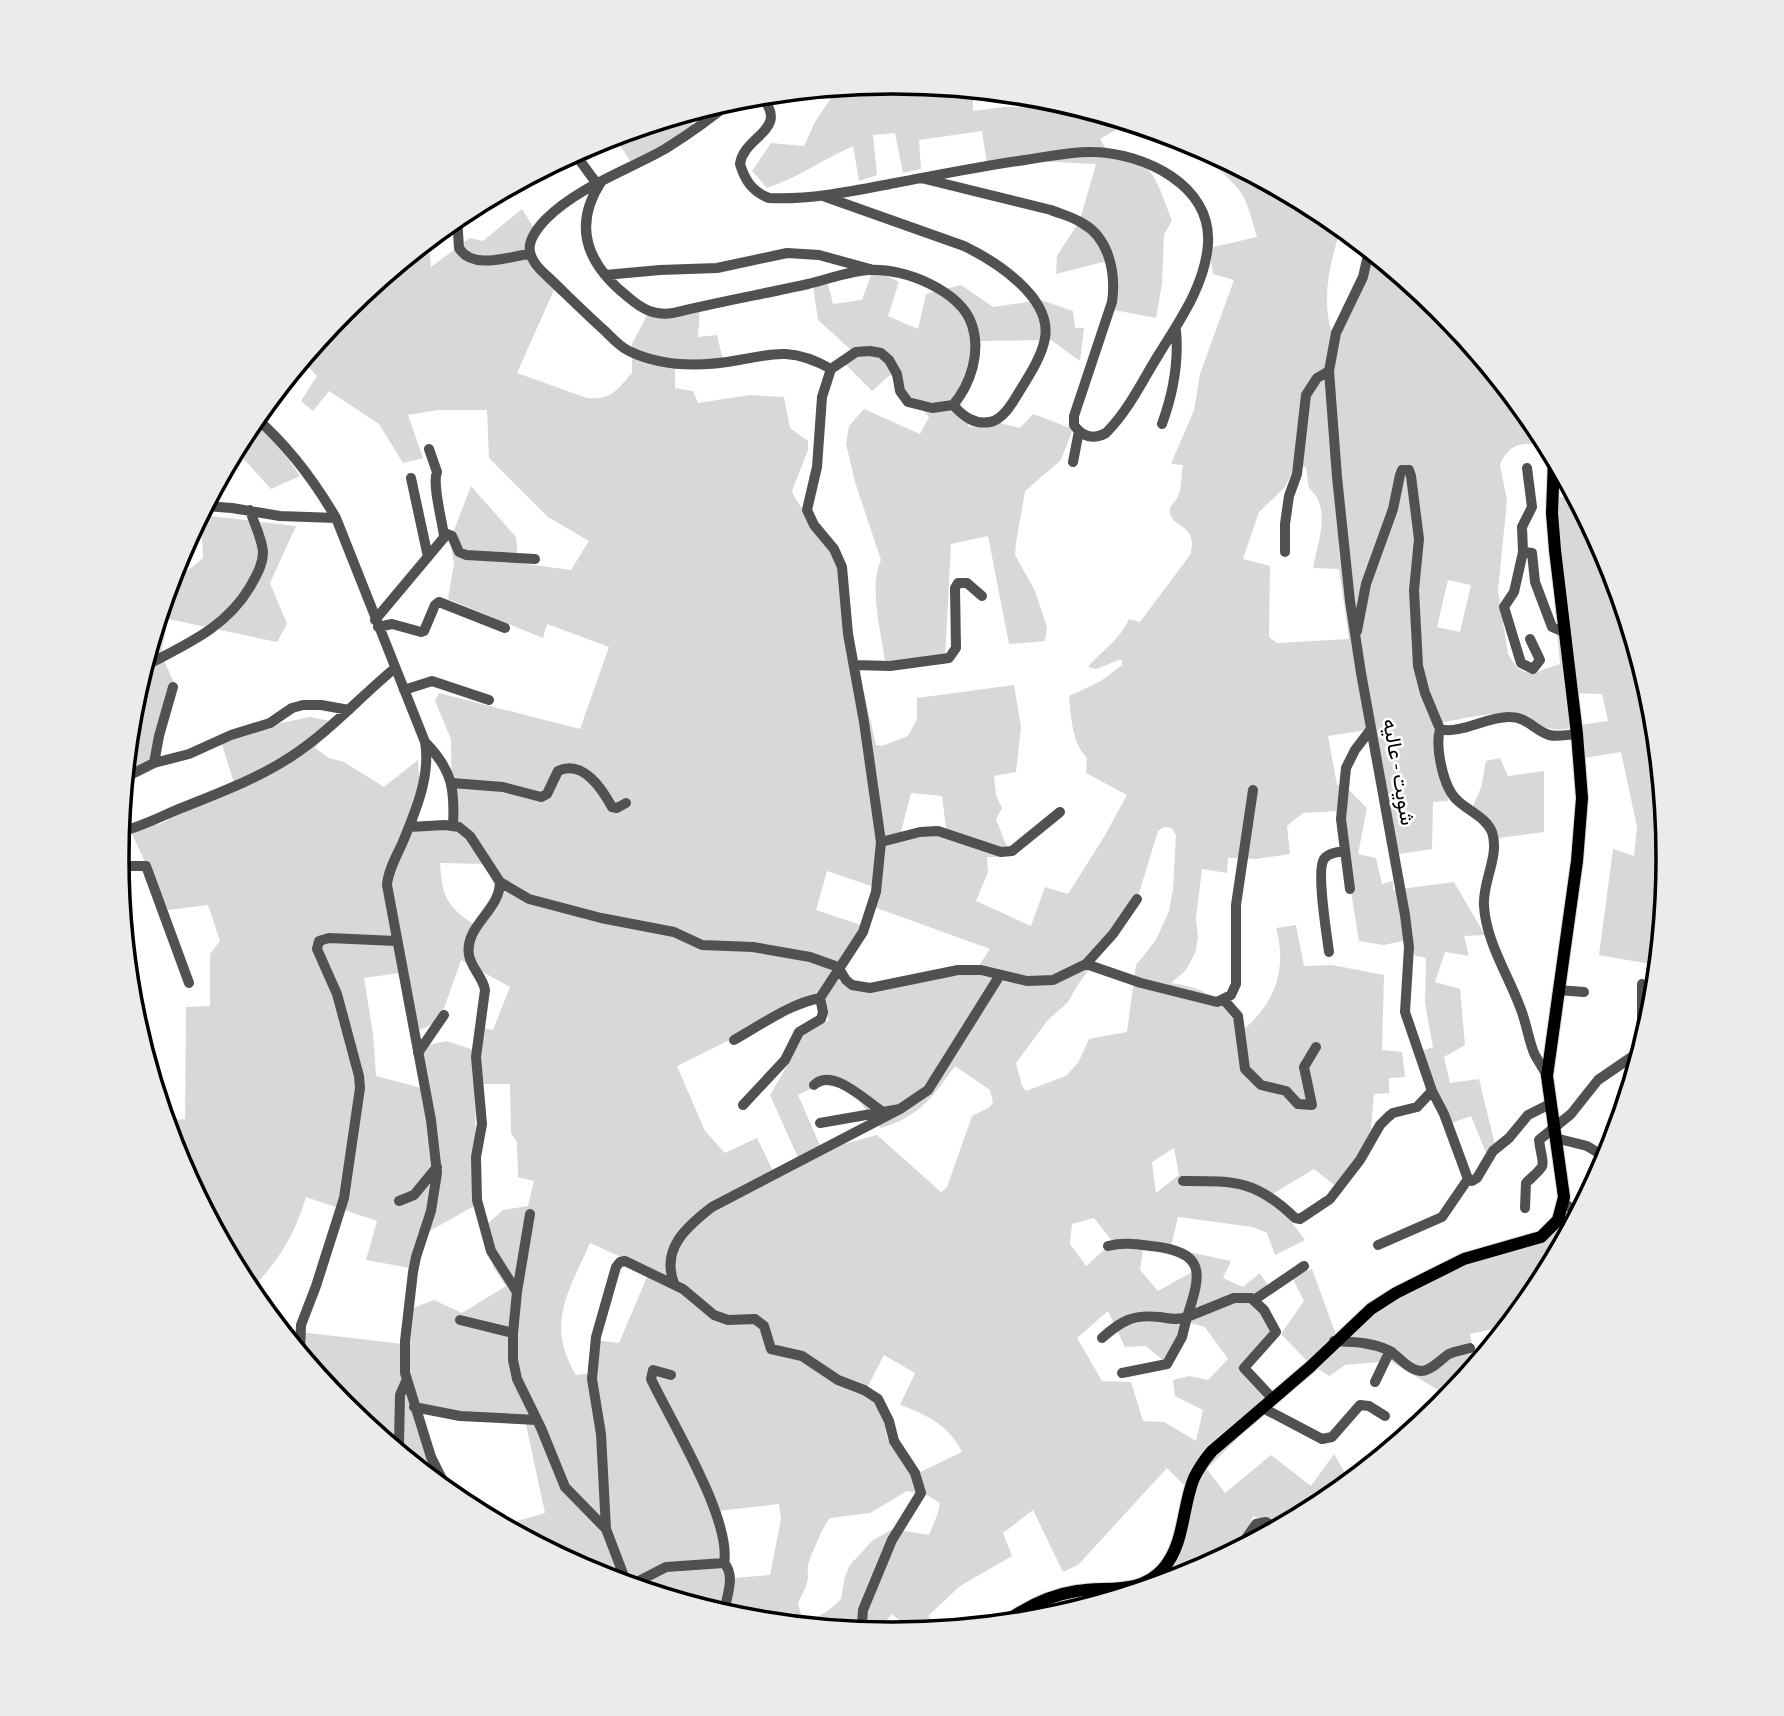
<svg xmlns="http://www.w3.org/2000/svg" width="1784" height="1716" viewBox="0 0 1784 1716" font-family="'Source Sans 3',Vazirmatn,sans-serif">
  <style>
    .green { fill: #d8d8d8; fill-rule: evenodd }
    .lines { fill: none; stroke-linecap: round; stroke-linejoin: round }
    .major-casing { stroke: #dbdbdb; stroke-width: 14 }
    .minor { stroke: #515151; stroke-width: 10 }
    .major { stroke: #000; stroke-width: 12 }
    .labels { text-anchor: middle; dominant-baseline: central; stroke-width: 5; stroke-linejoin: round; paint-order: stroke }
    .street-label { font-size: 21px; fill: #000; stroke: #fff }
    .rim { fill: none; stroke: #000; stroke-width: 3.5 }
  </style>
  <rect width="100%" height="100%" fill="#fff"/>
  <path class="green" d="M892,82L973,90V111L1004,107L1054,108L1055,101L1189,141L1323,213L1341,228C1331,260 1321,296 1331,330L1340,328L1372,253L1441,310L1537,427L1548,448C1527,441 1509,441 1500,465L1507,500L1498,591L1508,654L1517,668L1525,672L1534,673L1560,664L1552,577L1549,497H1574C1591,528 1614,561 1619,596C1621,611 1618,631 1633,640L1653,707L1668,858L1653,1010L1651,1014L1656,965L1599,955L1613,849L1634,856L1637,827L1621,752L1584,758L1578,725L1608,721L1602,694L1567,693L1570,728C1544,735 1525,715 1500,714C1483,713 1452,721 1433,724L1447,785L1448,801L1433,802L1432,849L1394,855L1367,730L1328,736L1337,785L1343,784L1367,808L1358,854L1376,858L1382,884L1393,881V890L1454,882L1485,935L1464,936L1469,956L1445,952L1435,982L1460,989L1465,1045L1444,1057L1450,1083L1479,1079L1495,1145L1486,1153L1471,1116L1443,1126L1421,1051L1433,1047L1425,1003L1426,958L1414,955L1412,939L1384,945L1359,941L1338,811L1303,813L1287,826L1290,854L1256,859L1228,858L1227,873L1202,869L1196,918L1198,937L1196,951L1186,970L1171,983C1213,989 1216,1001 1245,1028C1276,1002 1287,967 1276,928L1296,925L1304,966L1332,965L1384,975L1382,1050L1402,1052L1405,1077L1389,1078V1093L1374,1094L1371,1128L1380,1133L1371,1150L1342,1191L1314,1169L1271,1195L1305,1240L1275,1255L1267,1233L1253,1227L1178,1217L1171,1246L1144,1244L1140,1270L1158,1291L1192,1272L1189,1252L1231,1261L1223,1278L1243,1287L1260,1273L1271,1291L1256,1303L1274,1339L1242,1369L1275,1401L1207,1469L1225,1493L1271,1455L1311,1486L1334,1454L1350,1481L1323,1503L1278,1527L1253,1516L1241,1547L1188,1575L1066,1612V1594L1124,1590L1161,1573L1189,1490L1167,1468L1078,1565L1063,1572L1033,1510L1003,1533L1012,1556L960,1586L928,1616L941,1629L896,1633L904,1624L892,1614L878,1630L881,1633L740,1619L737,1618V1609L701,1607L595,1575L503,1525L545,1513L525,1420L486,1418L412,1404L447,1492L361,1421V1417H356L343,1406L247,1289L175,1154L165,1121L185,1119L186,1007L210,1006V954L220,941L208,905L168,910L130,830L160,824L235,786L221,741L281,723L310,717L335,722L315,748L329,758L344,762L384,787L418,760L420,792L411,825L452,823L451,739L435,701L439,693L580,729L609,647L547,624L543,638L448,599L454,563L450,541L471,486L516,537L518,563L571,570L589,541L548,517L489,458L487,410H439L408,415L423,458L403,463L379,424L329,391L313,411L301,401L317,376L302,360L344,309L419,247L430,255L431,267L470,238L483,241L522,209L535,230L528,253L557,283L517,373L587,398C612,400 616,391 632,373V344L649,311L700,308L698,337L717,335L723,360L675,361V388L693,391L698,403L750,395L784,397L790,428L808,441V450L792,491C801,515 826,527 835,551C847,587 850,625 857,662C863,690 870,717 876,745L882,746L908,736L917,719V698L1014,685L1021,727L1016,772L994,776L996,795L1002,808L996,819L1008,850L1000,857H987L988,872L976,901L1031,926L1045,887L1068,894L1104,837L1127,795L1086,773L1087,758C1072,743 1071,717 1069,696L1101,681L1122,665V660H1119L1096,669L1088,667C1102,650 1119,641 1129,619L1140,622L1190,555C1199,524 1173,529 1170,513C1169,505 1174,504 1177,498C1182,490 1181,474 1183,465L1171,464L1194,410L1200,374L1234,280L1213,274L1209,248L1257,237C1252,222 1249,203 1239,190C1210,152 1162,142 1119,128L1100,139L1106,149C1155,161 1155,177 1172,220L1164,235L1162,284L1156,318L1109,309L1107,261L1056,274L1057,256L1080,220L1096,164L1014,160L987,164L982,131L919,140L921,169L903,173L895,133L873,135L877,175L859,181L853,146C823,159 798,178 767,188L752,171L771,143L804,146L815,122L838,88ZM1295,466L1306,467L1309,488C1332,508 1318,541 1313,568L1339,569L1349,639L1277,643L1269,637L1270,566L1243,559L1259,512L1285,487ZM1448,580L1471,585L1460,632L1437,627ZM911,793L942,796L947,836L901,832ZM1164,827L1172,828L1176,835L1173,889L1169,911L1156,940L1136,965L1127,1032L1089,1039L1078,1063L1066,1076L1026,1091L1022,1086L1016,1063L1047,1021L1068,1002L1077,986L1135,906L1158,831ZM440,863L486,864L496,890L475,925C447,907 442,897 440,863ZM827,871L880,889L874,907L990,949L974,973L924,979L899,987L881,990L835,974L830,970L841,963L864,926L816,910ZM461,960L510,987L493,1030L481,1028L474,1050L447,1041L419,1047L425,1089L376,1076L373,1034L364,978L400,973L420,1030L440,1020ZM817,997L829,1020L801,1036L791,1059L770,1095L800,1162L775,1175L757,1138L725,1153L705,1131L677,1066ZM955,1066L990,1090L993,1102L990,1107L972,1116L947,1187L941,1192L877,1135L822,1150L798,1095L821,1084L850,1090L881,1128C920,1116 932,1098 955,1066ZM476,1084H510L511,1133L517,1142L518,1177L534,1181L528,1206L503,1210L486,1225L493,1267L506,1286L462,1313L434,1300L413,1308L403,1344L291,1331L259,1303L254,1286C279,1261 296,1231 306,1197L377,1221L366,1260L410,1268L426,1233L474,1206ZM1174,1148L1179,1175L1156,1193L1152,1162ZM1094,1218L1113,1242L1086,1266L1070,1244L1072,1224ZM590,1243L650,1270L619,1343L594,1340L591,1373L576,1375C545,1324 569,1291 590,1243ZM1108,1311L1125,1347L1146,1346L1166,1363L1190,1323L1205,1327L1228,1359L1208,1380L1189,1376L1173,1380L1175,1396L1203,1410L1196,1441L1164,1422L1143,1421L1131,1382L1102,1381L1077,1338ZM884,1355L915,1373L900,1405C926,1414 950,1426 962,1452L920,1472C902,1451 880,1448 887,1416L877,1404L863,1396ZM907,1491L927,1495L940,1503L938,1513L929,1535L893,1529L873,1540L850,1565L845,1576L841,1599C832,1608 817,1621 803,1620L798,1604C800,1596 806,1590 807,1582C809,1576 807,1571 808,1565C810,1557 825,1522 830,1518L870,1513ZM779,1504L781,1519L770,1575L735,1578L718,1511Z
    M684,114L695,126L634,167L614,136Z
    M873,269L899,282L888,316L918,329L926,294L961,285L993,307L1041,300L1073,311L1075,328H1084L1080,361L1051,340L980,341L968,376L961,408L969,427L1000,423L1020,428L1033,414L1073,429L1061,460L1025,491L1016,543L1015,555L1035,591L1047,627L1045,641L1009,644L988,536L951,544L945,661L886,667C882,636 868,588 881,560L855,482L846,444L849,426L864,409L920,434L929,417L890,375L872,391L846,365L852,356L851,350L818,320L813,286L828,284L833,304L862,300Z
    M254,419L265,426L300,476L271,489L242,457L228,463Z
    M201,515L296,526L270,583L287,624L277,642L168,619L161,654L175,685L164,714L156,768L127,775L125,771L131,706L175,561L186,572L203,558Z
    M1500,758L1508,776L1544,771V832L1491,839L1471,810L1481,788L1486,761Z
    M1564,1211L1569,1230L1537,1289L1506,1326L1470,1334L1475,1357L1482,1356L1436,1410L1445,1394L1390,1361L1345,1365L1329,1376L1309,1363L1281,1334L1304,1301L1292,1277L1312,1269L1338,1340L1377,1305L1478,1251L1542,1235Z"/>
  <g class="lines">
    <g class="major-casing">
      <path id="major" d="M1004,1623C1026,1607 1050,1595 1077,1591C1108,1586 1140,1595 1163,1569C1185,1544 1182,1507 1194,1478C1199,1468 1205,1459 1212,1451L1310,1367L1371,1309L1396,1293L1464,1259L1541,1237L1558,1220L1564,1197L1547,1076L1577,861L1582,798L1577,734L1555,550L1552,513L1554,459"/>
    </g>
    <path class="minor" d="M760,95C792,130 744,135 740,164C745,181 753,192 769,198C811,200 853,191 895,183C938,175 981,166 1025,160C1048,157 1070,151 1093,152C1144,153 1212,185 1208,244C1205,285 1180,320 1159,354C1142,381 1129,410 1106,433C1093,440 1082,437 1074,425V416L1112,302C1116,275 1110,238 1082,223C1073,217 1061,214 1051,210L921,178
      M734,99C712,118 689,134 665,149C626,171 578,187 546,219C524,242 524,256 547,276C566,294 585,313 605,331C612,338 620,347 629,351C664,368 702,367 739,360C754,358 770,353 786,354C802,355 817,361 831,369
      M588,154L578,158L597,184
      M601,182C571,228 589,266 628,297C642,309 654,316 673,313C718,302 763,294 808,284C829,279 849,271 870,270C905,268 961,291 972,325C981,352 971,384 953,405L932,408L908,402L900,391L897,374L889,360L881,353L870,351L856,352L831,369L822,397L817,467L807,510L814,525L834,549L842,567L848,634L864,722L881,842L876,892L863,932L820,998L823,1012L821,1019L799,1032L785,1060L743,1105
      M823,196L964,246C995,261 1052,297 1045,338C1042,356 1029,376 1019,392C1013,402 1003,420 990,422C974,425 963,416 953,405
      M457,217L459,248C472,270 508,257 529,254
      M1369,251L1363,277L1336,333L1329,371L1337,477L1350,601L1361,673L1405,915L1409,947L1405,1012L1432,1091L1444,1114L1468,1179L1472,1181L1477,1178L1493,1151L1509,1138L1528,1115L1550,1104
      M605,275L660,270L717,268L787,253L819,255L870,269
      M255,417C287,445 315,482 336,518L425,742C431,776 415,813 402,844C396,857 388,871 387,885L431,1120L437,1173L431,1211L416,1257L413,1272L405,1341V1373L431,1457L449,1493
      M1162,424C1173,394 1179,363 1176,330
      M429,449L437,472C432,484 442,520 444,536
      M1073,462L1079,431
      M411,478L428,557
      M205,506L232,508L280,516L336,518
      M1285,552V524L1289,496L1297,474L1306,395L1317,378L1329,371
      M1523,552L1522,527L1532,507L1527,468
      M375,620L447,534L452,536L459,552L466,555L535,559
      M378,627L392,624L421,632L424,631L435,605L439,602L505,628
      M1357,631L1366,584L1393,509L1400,475L1402,470H1409L1411,476L1419,539L1414,590L1418,666L1425,693L1440,729C1459,735 1488,716 1510,717C1527,717 1534,730 1549,735C1558,737 1568,735 1577,734
      M1530,639L1540,660L1533,669L1521,663L1504,607L1514,592L1523,552L1532,553L1535,582L1552,627L1566,633
      M854,665L890,666L949,658L956,648L955,588L958,583H967L982,596
      M143,667C184,645 225,629 250,587C256,576 263,565 263,552C262,538 254,524 250,510
      M173,687L159,736L154,763L189,754L231,735L270,723L292,708L303,705H321L349,710
      M404,690L432,681L489,700
      M1440,729C1435,747 1443,787 1457,800C1468,811 1486,817 1492,832C1500,856 1482,882 1484,906C1486,941 1508,975 1520,1007C1526,1021 1528,1038 1534,1053C1538,1061 1543,1068 1547,1076
      M426,743C452,770 455,789 453,825
      M124,778L154,763
      M452,783L503,787L541,797L547,794L558,771C583,759 602,789 612,807L617,808L626,803
      M409,827L445,825L459,827L470,836L500,882L529,899L601,918L674,932L702,945L753,947L810,957L838,967L846,980L852,985L870,988L958,970H981L1027,981L1053,980L1086,964L1113,934L1137,899
      M119,832C142,827 163,815 184,807C221,792 259,778 292,756C330,731 360,697 395,668
      M881,842L920,832L938,831L1001,852L1012,851L1060,812
      M117,866H146L189,983
      M500,882C500,911 464,926 469,955C471,968 483,977 485,990L476,1057L482,1124L476,1157L477,1200L491,1251L517,1292
      M1350,889L1341,819L1346,768L1355,750L1371,729
      M1329,952C1327,936 1316,870 1324,859C1328,853 1338,852 1344,851
      M1086,964L1141,983L1217,1002L1231,995L1236,984V905L1253,790
      M1558,990L1584,992
      M1224,1000L1238,1016L1245,1069L1261,1085L1286,1091L1298,1104L1312,1105L1304,1067L1316,1047
      M734,1040C761,1025 789,1004 820,998
      M418,1053L444,1015
      M814,1085C832,1067 866,1101 883,1112L900,1109L928,1090L1000,975
      M820,1123L883,1112
      M1555,1138L1587,1146L1607,1158
      M1183,1181C1235,1181 1256,1180 1295,1218L1300,1219L1330,1199L1360,1160L1380,1125L1388,1117L1393,1113L1417,1107L1432,1091
      M399,1201L414,1195L437,1167
      M1564,1203L1578,1213
      M1525,1208L1526,1183C1549,1161 1543,1170 1539,1140L1571,1114L1598,1080L1636,1054L1642,1020V984
      M530,1214L517,1292L513,1333V1360L517,1379L541,1428L565,1487L606,1529L627,1584
      M1378,1245L1442,1217L1468,1179
      M674,1283C661,1249 686,1227 712,1207L900,1109
      M1254,1300L1304,1266
      M460,1320L513,1333
      M1102,1338C1121,1321 1133,1314 1159,1317C1169,1318 1177,1321 1187,1317C1202,1272 1206,1252 1151,1246C1136,1244 1123,1242 1108,1246
      M1334,1341C1354,1342 1370,1342 1388,1350C1399,1356 1408,1370 1421,1371C1431,1371 1441,1359 1449,1354C1455,1351 1463,1350 1470,1348
      M300,1353L301,1325L316,1286L344,1198L360,1088L359,1076L337,994L317,949L319,941L329,938L396,941
      M1122,1373L1167,1364L1182,1337L1187,1317L1234,1298H1251L1264,1310L1276,1332L1244,1368L1273,1399
      M671,1375L653,1370L651,1379C671,1421 732,1520 724,1563
      M1375,1382L1387,1357L1392,1352
      M414,1407L460,1416L537,1420
      M1263,1408L1322,1439L1332,1437L1360,1405L1369,1406L1385,1416
      M399,1443L400,1395L407,1379
      M1323,1497L1326,1501
      M606,1529L601,1434L592,1379L596,1337L616,1267L620,1262L625,1261L683,1289L714,1315L728,1320L755,1319L764,1326L771,1349L802,1356L838,1380L864,1390L878,1399L889,1421L894,1441L915,1473L921,1493L892,1540L863,1610L862,1624L857,1630
      M1240,1547L1256,1524L1266,1522L1276,1528
      M631,1585L666,1567L724,1563C734,1574 729,1589 726,1603"/>
    <use href="#major" class="major"/>
  </g>
  <g class="labels">
    <g class="street-label">
      <text transform="translate(1399 772) rotate(80)">شويت - عاليه</text>
    </g>
  </g>
  <path d="M0 0H1784V1716H0ZM892 94H893A763 763 0 0 1 1656 857V859A763 763 0 0 1 893 1622H892A763 763 0 0 1 129 859V857A763 763 0 0 1 892 94Z" fill="#ebebeb" fill-rule="evenodd"/>
  <path class="rim" d="M892 94H893A763 763 0 0 1 1656 857V859A763 763 0 0 1 893 1622H892A763 763 0 0 1 129 859V857A763 763 0 0 1 892 94Z"/>
</svg>
